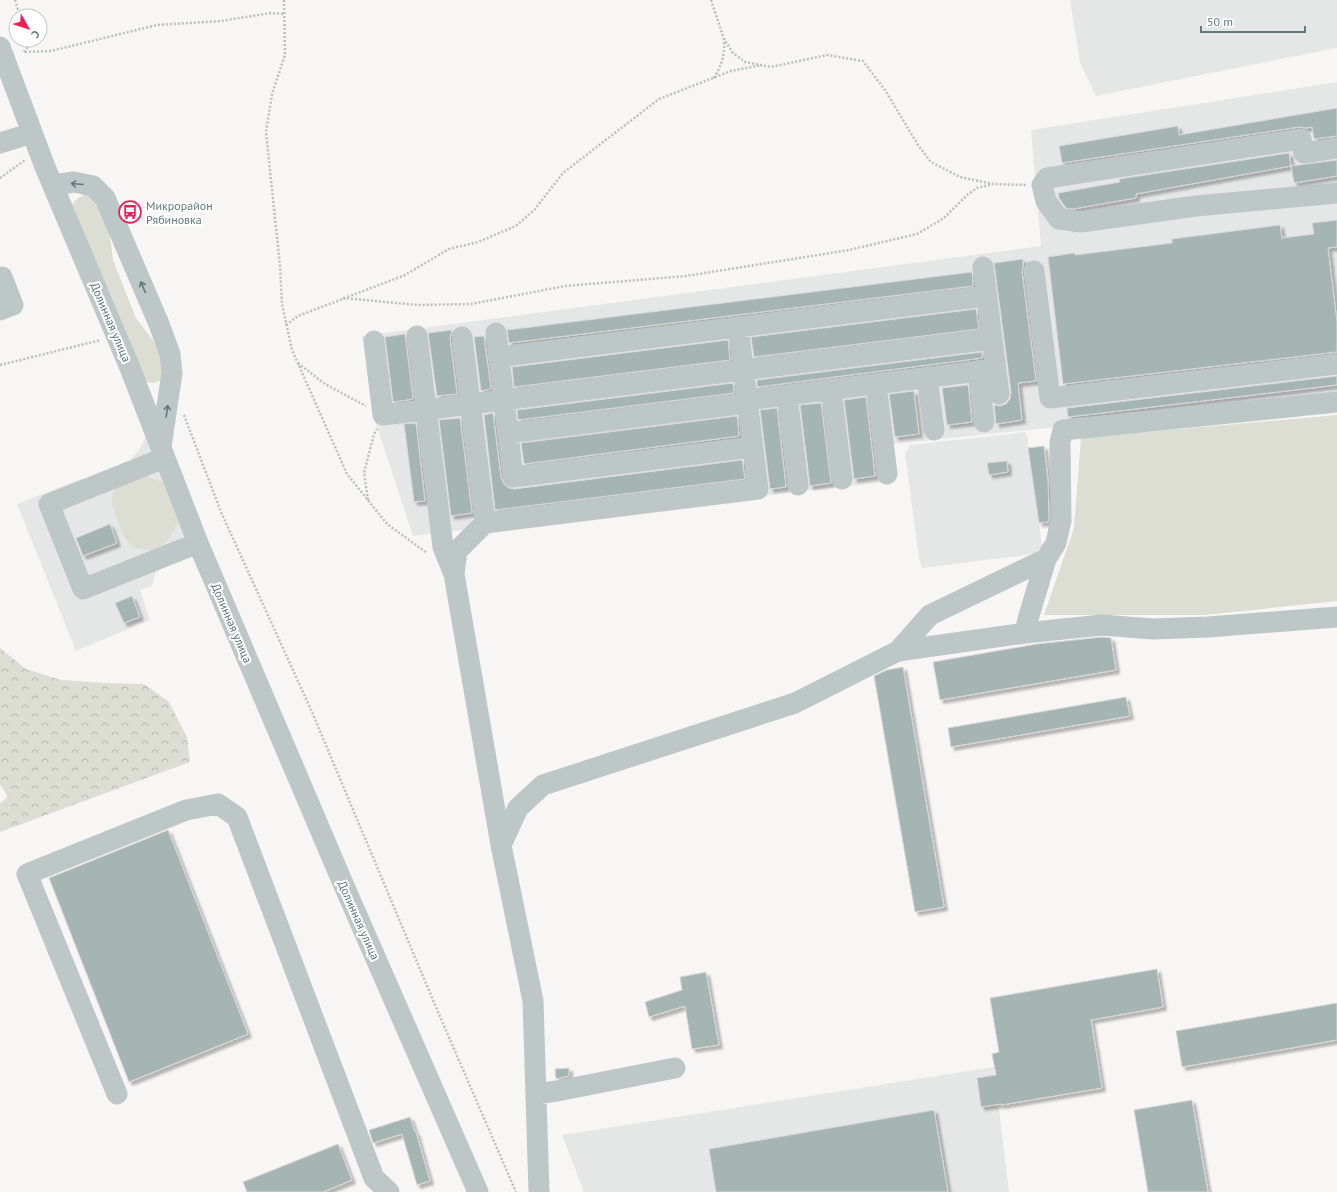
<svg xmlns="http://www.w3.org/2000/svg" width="1337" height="1192" viewBox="0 0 1337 1192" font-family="'PT Sans',sans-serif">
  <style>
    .built { fill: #e5e7e6 }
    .grass { fill: #dcddd3 }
    .forest { fill: url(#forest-crowns) }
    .building { fill: #a4b5b4; stroke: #d9d8d7; filter: url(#shadow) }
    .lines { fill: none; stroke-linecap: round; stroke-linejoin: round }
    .path { stroke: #b8bfbf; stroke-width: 2.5; stroke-dasharray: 2 2; stroke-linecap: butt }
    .minor { stroke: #bec7c7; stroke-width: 21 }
    .oneway { stroke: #5d7b79 }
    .labels { text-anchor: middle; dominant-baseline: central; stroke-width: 4; stroke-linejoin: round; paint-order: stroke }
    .poi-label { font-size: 12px; fill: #5d7b79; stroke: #fff; text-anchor: start }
    .street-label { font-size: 12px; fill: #5d7b79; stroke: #fff }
  </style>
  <defs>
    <pattern id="forest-crowns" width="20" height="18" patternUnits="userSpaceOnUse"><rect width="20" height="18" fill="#dcddd3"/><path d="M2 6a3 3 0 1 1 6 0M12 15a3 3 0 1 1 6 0" fill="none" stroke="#b6b8b0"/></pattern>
    <filter id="shadow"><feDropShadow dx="3.5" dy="3.5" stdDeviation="1" flood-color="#0004"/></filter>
  </defs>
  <rect width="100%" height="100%" fill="#f8f6f4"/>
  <path class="built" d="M1070,0H1337V48L1096,96L1080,63Z
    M1337,82V398L894,444L892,481L413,536L374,418L362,336L1041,246L1031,130Z
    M1026,432L1029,448L1044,446L1054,521L1039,523L1042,547L1034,554L922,568L919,559L905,453L910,445Z
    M146,435L194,558L187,556L159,564L156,571L152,586L140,590L150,620L76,651L17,504L81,479L84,480L129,462L141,447Z
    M994,1067L1009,1192H584L562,1135Z"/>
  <path class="grass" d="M85,194L95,199L109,230L113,260L136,318L160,350L165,376C159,382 156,384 147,382L142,374L72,204L77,199Z
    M1337,415V601L1205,615H1044L1074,528L1081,438Z
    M142,475L163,482L178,521C171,538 162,554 140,549C135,548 130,545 127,541C123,536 121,527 118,521C113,508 109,502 115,489Z"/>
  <path class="forest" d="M0,648L26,669L61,680L105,683L144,684L169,702L187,737L190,762L0,832V803L8,797L0,784Z"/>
  <path class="building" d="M1337,108V136L1314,139L1312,127L1306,128L1299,127L1062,163L1059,146L1178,126L1179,135Z
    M1289,153L1291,166L1136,194V198L1073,209L1066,208L1059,198L1058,193L1120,182L1119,179Z
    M1337,160V176L1294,183L1291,166Z
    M1337,220V247L1328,248L1337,322V352L1063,384L1048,257L1074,253L1075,255L1172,243V239L1280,225L1282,238L1314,234L1312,223Z
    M1023,259V266L1022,272L1036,381L1018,383L1022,420L996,424L994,405L1000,406L1006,404L1010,399L1011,392L994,263Z
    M972,272L973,286L509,343L507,330Z
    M976,309L979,329L754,357L751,337Z
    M452,330L450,338L457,394L437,396L428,333Z
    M405,334L413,399L393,402L385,337Z
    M484,336L491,389L481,391L474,337Z
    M728,340L730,360L514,387L512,367Z
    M982,352V358L757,387V380Z
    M1337,376V385L1068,417L1067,408Z
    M733,383L734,393L518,420L517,410Z
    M968,385L972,422L947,425L942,388Z
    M914,391L919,434L895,437L889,394Z
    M866,397L875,476L854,479L844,400Z
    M821,403L831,483L810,486L800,405Z
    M777,408L786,487L770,489L760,410Z
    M493,413L501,478L504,484L509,488L514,489L742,460L745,479L495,510L484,415Z
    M737,416L739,436L524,464L521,443Z
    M460,418L472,513L451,516L439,420Z
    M416,423L425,501L414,502L404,424Z
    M1044,446L1048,480L1049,519L1048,522L1039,523L1028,448Z
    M1007,461L1008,472L989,475L987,463Z
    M110,524L117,543L83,556L76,538Z
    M132,596L140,617L124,623L115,603Z
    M1102,637L1111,638L1116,670L940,700L933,662L1037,644Z
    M903,667L944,907L915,912L874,676L887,670Z
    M1126,697L1130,716L951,747L948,728Z
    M168,830L248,1034L129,1082L49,878Z
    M1157,969L1163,1007L1091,1020L1102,1088L1001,1105V1104L981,1107L977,1078L996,1075L992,1054L999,1052L990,998Z
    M706,972L719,1045L692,1049L685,1006L649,1017L645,1002L682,990L680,977Z
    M1337,1003V1040L1182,1067L1176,1031Z
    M569,1068V1076L556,1079L555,1069Z
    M1192,1100L1208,1192H1148L1134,1110Z
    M934,1110L948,1192H716L709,1149Z
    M410,1117L415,1132H416L430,1181L417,1185L402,1134L373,1143L369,1130Z
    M338,1144L352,1180L323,1192H247L243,1182Z"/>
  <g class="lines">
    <path class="path" d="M15,0L20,16
      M284,0L285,55L272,94L266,132L280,266L282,304L292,350L347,474L387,524L427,553
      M711,0L724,39L733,53L745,62L771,67L827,55L863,61L885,90L918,145L931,162L960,177L993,184L1026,185
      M24,52L29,45L28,40
      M25,52L51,51L157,25L221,21L271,13L284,14
      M714,78C722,65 725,54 724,39
      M0,178L25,160
      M343,298L418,305L471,304L565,286L686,276L849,250L917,234L944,218L967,195L977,188L993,184
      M286,325L298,316L405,275L449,249L478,242L516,226L535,209L563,173L659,99L731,71L762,65
      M298,363L325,384L366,406
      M0,365L101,340
      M184,415L221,512L312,712L438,1012L516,1192
      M368,500L364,473L374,434L377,429"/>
    <path class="minor" d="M0,47L45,167L130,368L198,543L345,888L478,1192
      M0,143L32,133
      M1337,148L1304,153L1301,139L1047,178L1042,185L1046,201L1059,219L1081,222L1196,206L1337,193
      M53,185L74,182L93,186L105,198L159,324L170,354L172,373L161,447
      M983,267L999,394
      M1034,271L1050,398L1337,364
      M0,310L13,305L2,277
      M496,333L513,477L752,447
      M417,336L443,547L454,574L501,845L533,1001L539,1192
      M462,337L485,523
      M374,341L383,415L992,339
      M498,357L986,296
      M978,371L984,422
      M927,377L934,430
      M876,384L887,474
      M831,389L842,479
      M787,395L798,485
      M747,400L995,369
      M508,433L747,403
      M164,458L49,504L83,589L198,543
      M454,574L457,551L485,523L758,489L738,327
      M1025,633L1028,619L1046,559
      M898,651L930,615L1046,559L1056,543L1061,520L1060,442L1063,430L1337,402
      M501,845L518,808L543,785L795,703L898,651L1025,633L1102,625L1153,629L1208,627L1337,617
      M117,1094L27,874L186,810L218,804L237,817L374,1178L389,1192
      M536,1094L557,1091L675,1068"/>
  </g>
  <defs><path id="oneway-shaft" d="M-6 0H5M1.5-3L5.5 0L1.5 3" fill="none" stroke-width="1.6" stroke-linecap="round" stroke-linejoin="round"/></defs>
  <g class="oneway">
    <use href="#oneway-shaft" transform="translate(77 184) rotate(-175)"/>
    <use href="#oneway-shaft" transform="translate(143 287) rotate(-113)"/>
    <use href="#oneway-shaft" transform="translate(167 411) rotate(-82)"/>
  </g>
  <defs>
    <g id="bus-ring" transform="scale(1.15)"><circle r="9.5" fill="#fff" stroke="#ee1e5a" stroke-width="1.5"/><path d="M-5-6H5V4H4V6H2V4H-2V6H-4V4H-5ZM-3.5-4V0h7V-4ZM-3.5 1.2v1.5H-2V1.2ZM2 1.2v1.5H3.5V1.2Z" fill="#ee1e5a"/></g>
  </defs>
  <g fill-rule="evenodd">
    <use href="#bus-ring" x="130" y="212"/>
  </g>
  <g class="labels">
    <g class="poi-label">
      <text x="146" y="205">Микрорайон<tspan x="146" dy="14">Рябиновка</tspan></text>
    </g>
    <g class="street-label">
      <text transform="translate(111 322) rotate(67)">Долинная улица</text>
      <text transform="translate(232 623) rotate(67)">Долинная улица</text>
      <text transform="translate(359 920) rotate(66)">Долинная улица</text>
    </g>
  </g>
  <g transform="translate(28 28) rotate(129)"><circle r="19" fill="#ffffff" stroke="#becac9"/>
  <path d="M0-3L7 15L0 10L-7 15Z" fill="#ee1e5a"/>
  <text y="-6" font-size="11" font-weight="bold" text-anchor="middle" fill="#5d7b79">С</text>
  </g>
  <path d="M1201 26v6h104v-6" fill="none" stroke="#5d7b79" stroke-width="2"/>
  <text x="1207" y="26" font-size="12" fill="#5d7b79" stroke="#ffffff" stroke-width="3" paint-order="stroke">50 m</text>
</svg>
